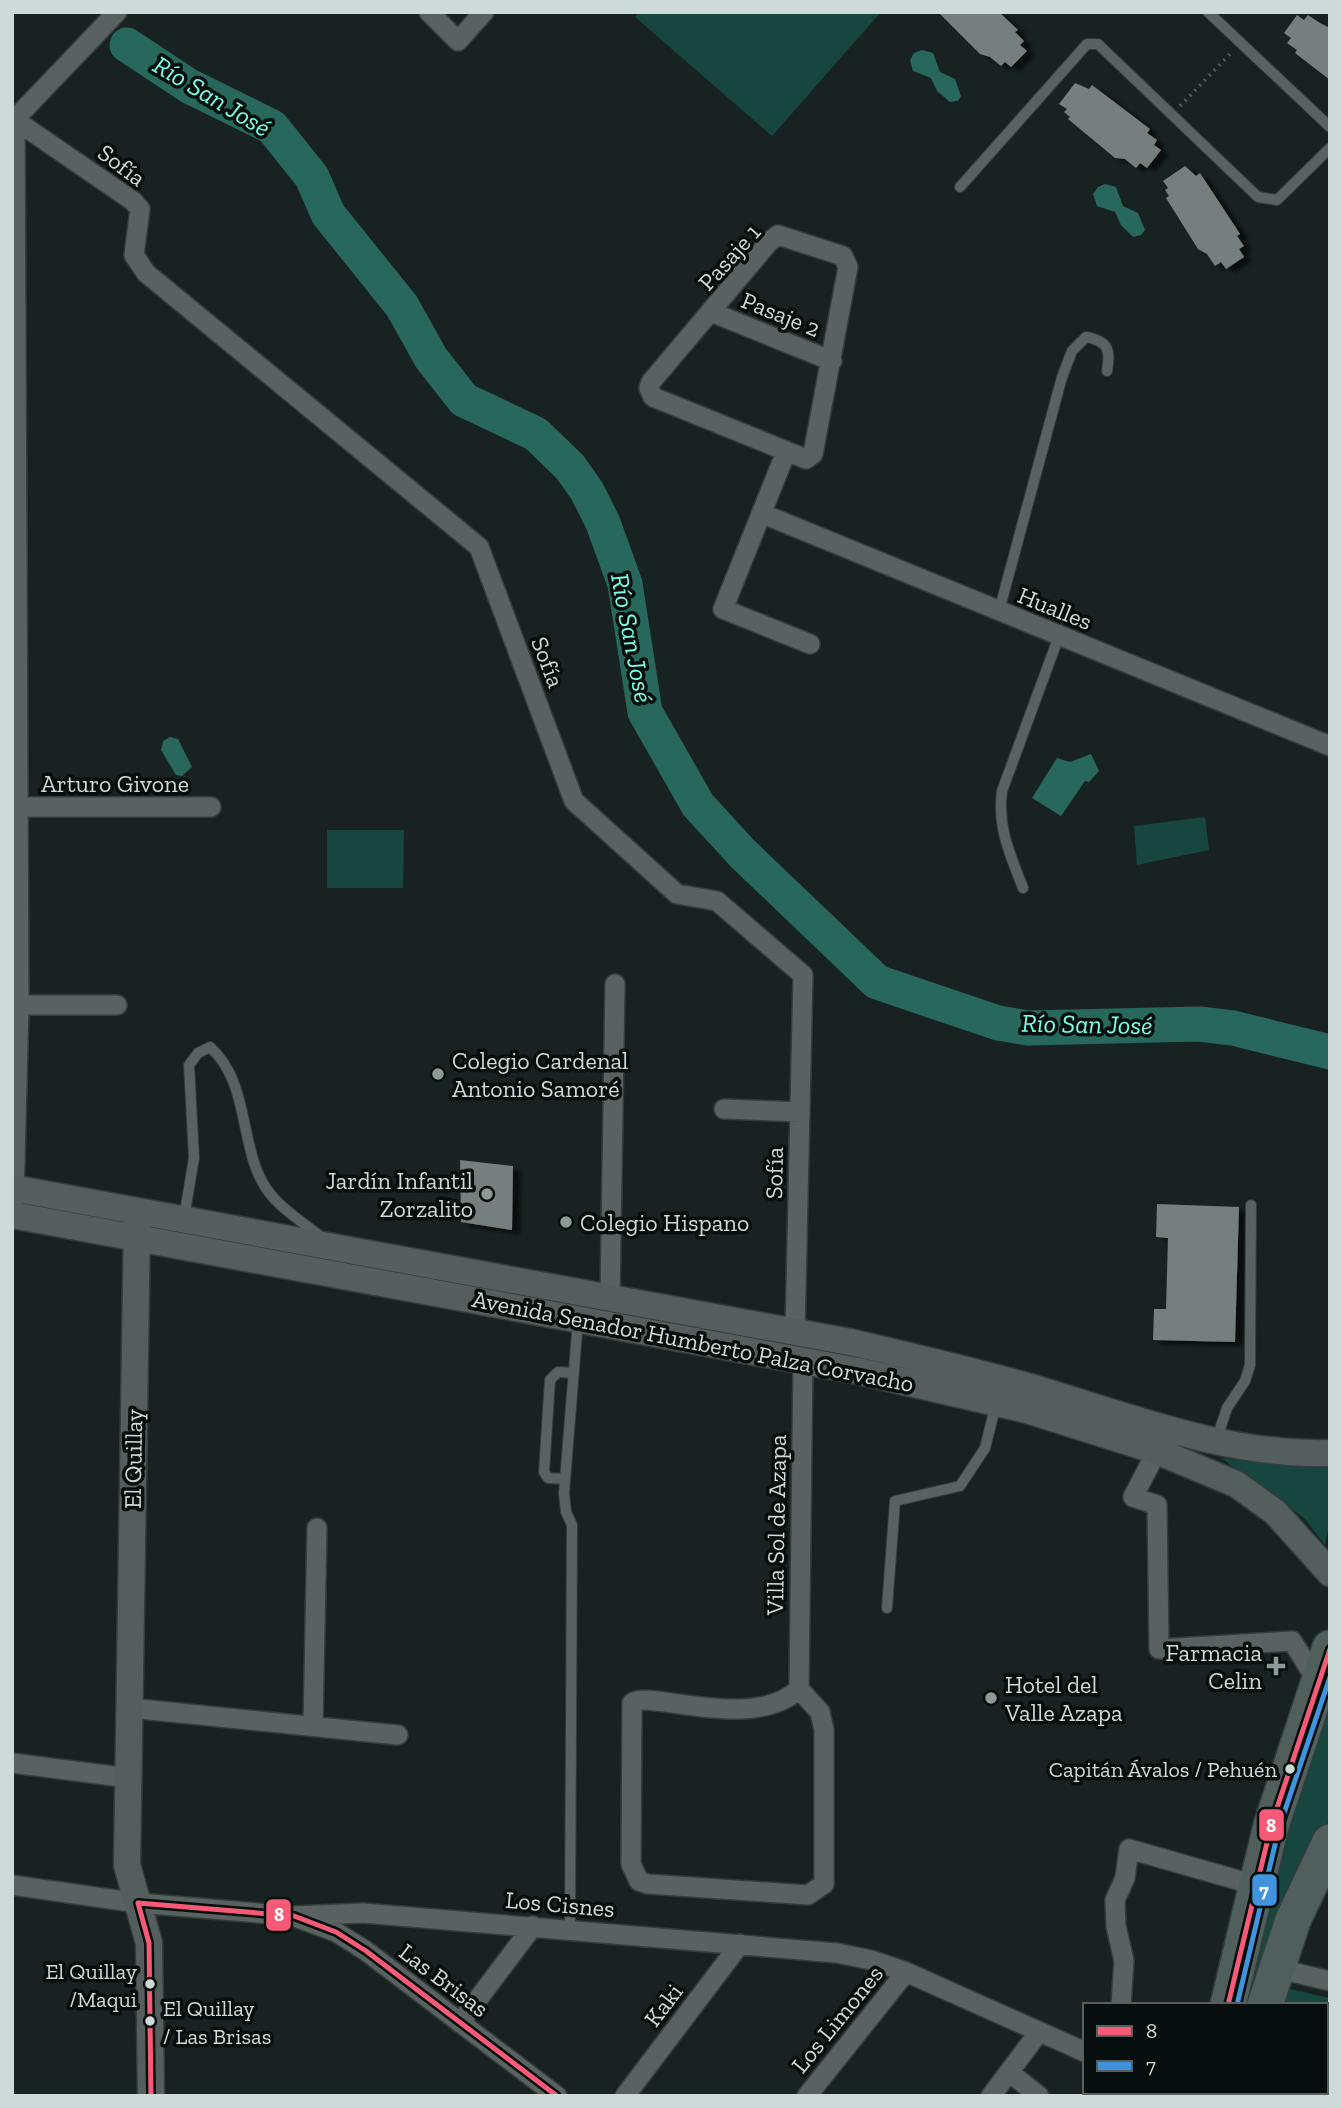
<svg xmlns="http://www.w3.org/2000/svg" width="1342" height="2108" viewBox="0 0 1342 2108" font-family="'Zilla Slab',serif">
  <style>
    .green { fill: #17463e }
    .water { fill: #27675c }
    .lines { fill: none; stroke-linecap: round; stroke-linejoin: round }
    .river { stroke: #27675c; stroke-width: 35 }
    .building { fill: #757f7d; filter: url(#shadow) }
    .lane-casing { stroke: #343d3b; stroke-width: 12 }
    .street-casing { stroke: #343d3b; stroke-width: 22 }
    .secondary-casing { stroke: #343d3b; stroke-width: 29 }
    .highway-casing { stroke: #343d3b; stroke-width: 38 }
    .path { stroke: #545c5b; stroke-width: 3.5; stroke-dasharray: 2 5; stroke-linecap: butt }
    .lane { stroke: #596260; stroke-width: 10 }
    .street { stroke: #596260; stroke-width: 19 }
    .secondary { stroke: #545e5c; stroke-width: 26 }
    .highway { stroke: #505f5c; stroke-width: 35 }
    .bus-1-casing { stroke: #060f0d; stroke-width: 10 }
    .bus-2-casing { stroke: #060f0d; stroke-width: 10 }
    .bus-1 { stroke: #f75a77; stroke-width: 5 }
    .bus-2 { stroke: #4094de; stroke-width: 5 }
    .poi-dot { fill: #8e9a97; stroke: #060f0d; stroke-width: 2.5 }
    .bus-dot { fill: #cedad7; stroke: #060f0d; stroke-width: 2.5 }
    .labels { text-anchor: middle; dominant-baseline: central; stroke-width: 7; stroke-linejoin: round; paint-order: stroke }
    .bus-label { font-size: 22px; fill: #cedad7; stroke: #060f0d; text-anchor: end }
    .street-label { font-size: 24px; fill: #cedad7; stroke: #060f0d }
    .poi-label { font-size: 24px; fill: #cedad7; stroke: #060f0d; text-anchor: start }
    .water-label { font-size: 26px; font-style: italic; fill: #7cfce4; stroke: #060f0d }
    .line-badge { stroke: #060f0d; stroke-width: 2.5 }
    .badge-label { font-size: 19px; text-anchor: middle; font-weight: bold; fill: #fff }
  </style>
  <defs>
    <filter id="shadow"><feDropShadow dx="8" dy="4.5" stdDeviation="2" flood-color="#0009"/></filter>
  </defs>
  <rect width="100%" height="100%" fill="#182321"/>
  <path class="green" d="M639,12H881L772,136L635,17Z
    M1205,817L1209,850L1137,865L1134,826Z
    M327,830H404L403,888H327Z
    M1221,1458L1273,1464L1330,1465V1519L1325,1545L1304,1518Z
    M1330,1685V1818L1301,1868L1254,2005H1240L1252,1945Z
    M1286,1988L1330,1998V2096H1263L1260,2092H1326V2005H1273Z"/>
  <path class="water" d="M922,50L933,53L940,72L955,79L961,96L958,101L950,102L937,91L931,78L913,71L910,60L914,53Z
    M1105,184L1116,187L1123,206L1138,213L1145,230L1141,235L1133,237L1121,225L1115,212L1097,206L1093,194L1098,187Z
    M170,737L178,739L192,767L182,776L176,775L161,750L163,741Z
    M1091,754L1099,771L1089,782L1085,781L1061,816L1032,798L1057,758L1070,762Z"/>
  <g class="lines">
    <path class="river" d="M127,45L189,86L272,127L312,177L328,214L402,306L431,358L464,400L536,434L570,467L587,491L603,523L625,584L645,712L698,805L743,854L877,982L998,1023L1028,1028L1199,1024L1233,1028L1330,1052"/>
  </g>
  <path class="building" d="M938,12H999L1018,30L1015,32L1024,41L1020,45L1027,51L1011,67L1005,62L1001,66L990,57L980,54Z
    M1297,15L1304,20L1308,15L1320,23L1328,27L1330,24V80L1295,53L1297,50L1287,43L1291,38L1284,33Z
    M1075,83L1089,89L1092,85L1150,129L1147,133L1157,140L1154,145L1161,150L1147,168L1140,163L1136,168L1125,159L1115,158L1068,119L1070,117L1064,112L1067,109L1059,104Z
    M1185,166L1196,176L1200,173L1240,234L1237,236L1244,246L1239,249L1244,257L1226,269L1221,262L1215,266L1207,254L1198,249L1166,198L1169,196L1165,190L1168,188L1163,181Z
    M460,1160L513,1166L512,1230L461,1222Z
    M1157,1204L1239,1207L1235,1342L1153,1340L1154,1309H1166L1168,1238L1156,1237Z"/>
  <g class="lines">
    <g class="lane-casing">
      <path id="lane" d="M1208,12L1330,127
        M960,187L1087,44H1098L1258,197L1277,200L1330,148
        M999,611L1062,377L1072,351L1086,337C1108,341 1111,350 1107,371
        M1023,888C1010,854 997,827 1002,791L1059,636
        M184,1218L194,1158L189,1065L198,1053L210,1047C253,1085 237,1156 272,1196C285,1212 306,1224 322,1238
        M1216,1441L1227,1408L1245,1381L1250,1365L1251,1205
        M565,1479L548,1478L544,1472L550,1380L558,1372L573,1373
        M887,1608L895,1501L960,1486L985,1448L996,1404
        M570,1929L572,1525L566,1512L564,1493L578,1320"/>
    </g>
    <g class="street-casing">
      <path id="street" d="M429,12L458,41L484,12
        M12,118L133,201L140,209L134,255L146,273L479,547L574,801L677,894L717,901L803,975L795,1332
        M15,119L117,12
        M778,235L843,256L848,267L813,454L806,459L653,397L649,388L651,382L769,242Z
        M711,312L832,361
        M786,452L723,609L810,644
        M763,514L1330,746
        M18,807H211
        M19,1005H117
        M724,1109L800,1112
        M14,1199L19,1005L15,119
        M610,1298L615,984
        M1157,1451L1133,1497L1157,1505L1159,1649L1292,1641L1318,1682
        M799,1689C752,1733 647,1689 632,1703L631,1864L639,1881L648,1884L808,1895L824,1884V1730L820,1712L799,1689L803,1362
        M130,1708L398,1735
        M313,1726L317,1528
        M12,1763L129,1778
        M12,1885L138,1903L294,1916L363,1913L837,1953L871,1960L906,1972L1085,2052
        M298,1918L336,1932L366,1951L557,2096
        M1275,1968L1330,1981
        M1121,2005L1124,1961L1116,1926L1115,1900L1125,1878L1129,1849L1255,1885
        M460,2023L533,1926
        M1009,2072L1039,2096
        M1177,2092L1184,2096
        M625,2096L740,1944
        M807,2096L906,1972
        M991,2096L1039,2032"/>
    </g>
    <g class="secondary-casing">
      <path id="secondary" d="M12,1188L850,1342C910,1356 971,1370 1030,1387C1129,1416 1226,1456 1330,1453
        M12,1215L858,1371L1027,1410L1157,1451L1236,1484L1275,1512L1330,1573
        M137,1222L127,1865L149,1943L151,2096"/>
    </g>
    <g class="highway-casing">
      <path id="highway" d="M1228,2005L1271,1826L1330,1648
        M1265,2005L1293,1920L1330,1842
        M1213,2096V2092
        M1249,2096V2092"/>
    </g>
    <path class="path" d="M1180,106L1231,53"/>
    <use href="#lane" class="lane"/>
    <use href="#street" class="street"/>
    <use href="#secondary" class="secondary"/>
    <use href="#highway" class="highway"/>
    <g class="bus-1-casing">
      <path id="bus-1" d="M1228,2005L1271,1826L1330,1649
        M151,2096L149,1943L138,1903L294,1916L336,1932L366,1951L557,2096"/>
    </g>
    <g class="bus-2-casing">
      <path id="bus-2" d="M1237,2005L1279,1828L1330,1677"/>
    </g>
    <use href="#bus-1" class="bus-1"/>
    <use href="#bus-2" class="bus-2"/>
  </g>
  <g class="poi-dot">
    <circle cx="438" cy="1074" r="7"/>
    <circle cx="487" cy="1194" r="7"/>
    <circle cx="566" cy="1222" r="7"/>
    <path d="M1272.5 1655.5h7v7h7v7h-7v7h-7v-7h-7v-7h7z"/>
    <circle cx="991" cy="1698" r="7"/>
  </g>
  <g class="bus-dot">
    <circle cx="1290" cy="1769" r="6"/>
    <circle cx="150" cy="1984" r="6"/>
    <circle cx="150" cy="2021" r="6"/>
  </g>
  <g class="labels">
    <g class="bus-label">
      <text x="1277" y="1769">Capitán Ávalos / Pehuén</text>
      <text x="137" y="1971">El Quillay<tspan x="137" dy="28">/Maqui</tspan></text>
      <text x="163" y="2008" text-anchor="start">El Quillay<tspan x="163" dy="28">/ Las Brisas</tspan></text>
    </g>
    <g class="street-label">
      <text transform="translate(122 165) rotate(37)">Sofía</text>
      <text transform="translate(729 257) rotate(-48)">Pasaje 1</text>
      <text transform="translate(781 314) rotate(22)">Pasaje 2</text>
      <text transform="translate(1055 608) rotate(22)">Hualles</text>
      <text transform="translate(548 662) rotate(69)">Sofía</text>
      <text x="115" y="783">Arturo Givone</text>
      <text transform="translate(774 1173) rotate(-89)">Sofía</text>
      <text transform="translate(693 1341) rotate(11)">Avenida Senador Humberto Palza Corvacho</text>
      <text transform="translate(133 1459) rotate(-89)">El Quillay</text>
      <text transform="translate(776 1525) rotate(-89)">Villa Sol de Azapa</text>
      <text transform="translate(560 1904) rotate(5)">Los Cisnes</text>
      <text transform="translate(444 1980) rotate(37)">Las Brisas</text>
      <text transform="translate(663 2005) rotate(-53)">Kaki</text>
      <text transform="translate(837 2019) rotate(-51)">Los Limones</text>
    </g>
    <g class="poi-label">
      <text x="452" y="1060">Colegio Cardenal<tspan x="452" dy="28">Antonio Samoré</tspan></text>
      <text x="473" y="1180" text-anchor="end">Jardín Infantil<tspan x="473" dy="28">Zorzalito</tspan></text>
      <text x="580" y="1222">Colegio Hispano</text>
      <text x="1262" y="1652" text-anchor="end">Farmacia<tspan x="1262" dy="28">Celin</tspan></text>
      <text x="1005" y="1684">Hotel del<tspan x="1005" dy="28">Valle Azapa</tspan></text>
    </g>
    <g class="water-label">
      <text transform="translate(212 96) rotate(31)">Río San José</text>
      <text transform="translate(632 638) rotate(79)">Río San José</text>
      <text transform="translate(1087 1024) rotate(1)">Río San José</text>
    </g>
  </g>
  <g class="line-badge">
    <rect x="1258" y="1808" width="27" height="34" rx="7" fill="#f75a77"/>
    <rect x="1251" y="1873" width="27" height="34" rx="7" fill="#4094de"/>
    <rect x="265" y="1898" width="27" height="34" rx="7" fill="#f75a77"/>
  </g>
  <g class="badge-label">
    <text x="1271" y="1832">8</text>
    <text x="1264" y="1897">7</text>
    <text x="279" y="1921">8</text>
  </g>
  <rect width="1342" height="2108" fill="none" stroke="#cedad7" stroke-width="28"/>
  <rect x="1083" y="2003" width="245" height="91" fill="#060f0d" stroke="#56605e" stroke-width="2"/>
  <rect x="1097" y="2026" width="35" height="10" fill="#f75a77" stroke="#56605e" stroke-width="2"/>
  <text x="1146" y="2038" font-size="21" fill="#cedad7">8</text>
  <rect x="1097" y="2061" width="35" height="10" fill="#4094de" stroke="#56605e" stroke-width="2"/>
  <text x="1146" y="2073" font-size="21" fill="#cedad7">7</text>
</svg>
